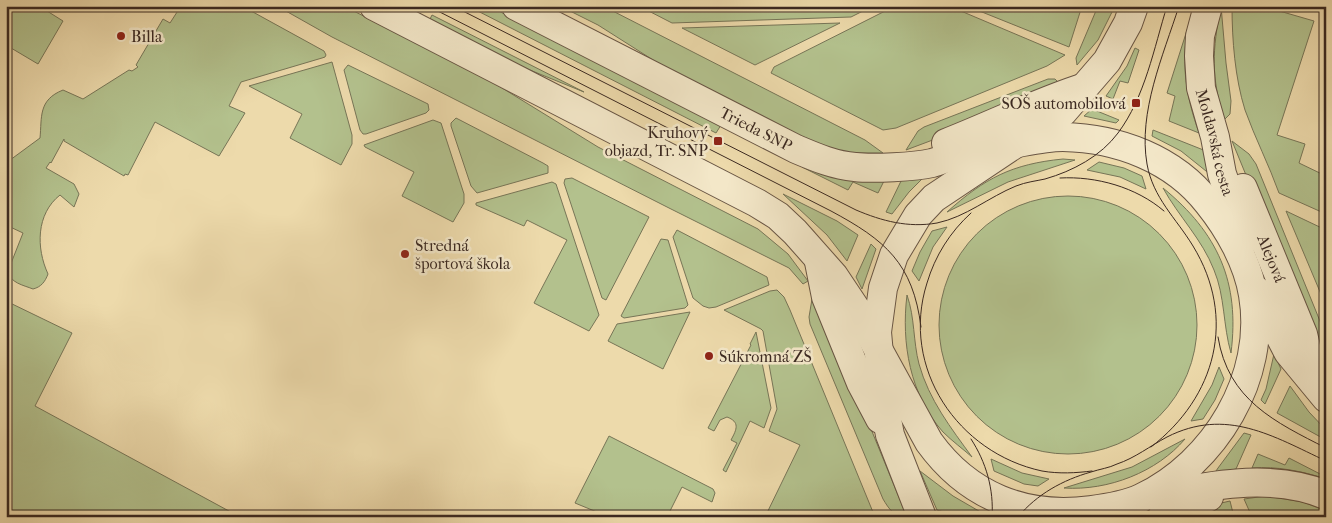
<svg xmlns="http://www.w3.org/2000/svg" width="1332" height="523" viewBox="0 0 1332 523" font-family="'IM FELL French Canon',serif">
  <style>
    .green { fill: #b3c18d; stroke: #777557 }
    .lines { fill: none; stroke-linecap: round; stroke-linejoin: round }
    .minor-casing { stroke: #685544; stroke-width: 30 }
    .minor { stroke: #f3e7c8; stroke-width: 28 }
    .tram { stroke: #3b2921; stroke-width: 1 }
    .poi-dot { fill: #8f2418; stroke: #f3e7c8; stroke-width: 2 }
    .labels { text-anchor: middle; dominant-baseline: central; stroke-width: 5; stroke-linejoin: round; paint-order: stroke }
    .poi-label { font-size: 16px; fill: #3b2921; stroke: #f3e7c8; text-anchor: start }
    .street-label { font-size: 16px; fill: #3b2921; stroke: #f3e7c8 }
  </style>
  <rect width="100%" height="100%" fill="#eddaab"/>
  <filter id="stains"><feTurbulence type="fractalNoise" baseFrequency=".004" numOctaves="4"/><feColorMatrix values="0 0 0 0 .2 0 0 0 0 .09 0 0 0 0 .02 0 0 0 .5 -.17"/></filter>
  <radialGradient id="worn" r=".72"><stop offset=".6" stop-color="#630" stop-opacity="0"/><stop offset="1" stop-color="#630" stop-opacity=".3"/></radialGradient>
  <path class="green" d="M6,6H39L63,21L38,64L6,45Z
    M175,6H242L324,51L326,55L325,57L322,58L241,82L229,106L245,113L219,156L155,122L128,175L125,174L124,176L64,141V139L51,163L50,162L46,168L74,184L79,194L74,207L60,195C36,214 36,248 48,274C45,282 41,287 33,289C23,285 10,283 8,271L23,233L6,225V163L40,138C42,117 38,100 63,90L83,99L129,70L132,71L138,67L136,65L163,19L170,23L179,9Z
    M277,6H344L494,83L598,147L758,229L788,254L808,281L803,284L789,268L669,208L332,37Z
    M468,6H489L721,125L716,133Z
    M560,6H603L865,140L883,153H851L818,147L683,79L598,25Z
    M639,6H873L851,17L672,23Z
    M895,6H923L924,9L931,8V6H949L1065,55L1047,66L896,128L883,130L771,73L774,67Z
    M967,6H1082L1069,47Z
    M1098,6H1115L1098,40L1077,65L1076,58Z
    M1221,6L1226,63L1231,101L1230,114L1224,120C1211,76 1212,51 1221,6Z
    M1232,6H1262L1314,21L1277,135L1305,144L1299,163L1326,176V214L1279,193C1269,165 1255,138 1245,110C1235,78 1232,40 1232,6Z
    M432,15L584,92L520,66L430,19Z
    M840,23L755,65L682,28Z
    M1188,27C1181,66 1186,96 1199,133L1169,121L1175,96L1167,93Z
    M1135,48L1139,50L1128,83L1120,81L1113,99L1106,96L1127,66Z
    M332,62L352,135V144L341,165L290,138L302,114L249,86Z
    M348,65L428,104L429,110L426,113L366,134H363L360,130L344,70Z
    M1048,79H1055L1058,82L1046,90L946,135L906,150L918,131L924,127Z
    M1092,109L1119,120L1116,123L1084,116Z
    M456,118L543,163L548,166V173L477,193L471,186L451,126V123Z
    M433,120L441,123L464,194V203L453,222L402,196L414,172L365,147L364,145Z
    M1153,130L1206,151L1216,179L1181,151L1152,136Z
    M1232,141L1249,154L1256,164L1322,326C1324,335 1324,341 1317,348Z
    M1063,159L1075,160L1008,182L947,212C985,178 1012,164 1063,159Z
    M1099,162L1124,168L1142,176L1146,189L1120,177L1087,170Z
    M802,167C831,177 854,180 884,181L878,193L853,182L848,190Z
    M928,173L909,192L892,214L886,212L902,179Z
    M572,178L649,217L606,300L602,298L564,183L565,179Z
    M552,182L556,184L599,315L589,331L534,303L567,240L527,220L524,226L476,205V203Z
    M1163,188C1218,233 1240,282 1231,353C1223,326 1225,296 1214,270C1202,239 1179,217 1163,188Z
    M783,194L837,221L858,235L847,261L827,235Z
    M939 325a129 129 0 1 1 258 0a129 129 0 1 1-258 0Z
    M1286,211L1326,230V306Z
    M947,227L933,247L919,281L912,271L920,252L932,231Z
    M677,230L767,277L769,285L716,307L709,308L703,306L693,298L673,237Z
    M661,239L668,240L688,305L685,308L624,318L621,316Z
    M871,244L876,249L862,289L856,277Z
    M777,290L784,297L790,310L875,517H765L800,445L769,431L777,409L763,331L761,329L724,310L770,291Z
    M907,295C915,318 913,341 919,364C929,400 951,428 972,457C963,449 952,441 943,432C910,395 901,343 907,295Z
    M817,297L907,517C894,517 889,509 883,499L810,324L809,317L812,299Z
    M6,301L72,333L35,406L240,517H6Z
    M690,312L663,369L608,341L617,324Z
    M756,332L771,408L764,428L750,421L726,472L723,470L737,443L731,440C737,429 740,422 727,417L720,420L714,431L708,428L751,345L750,344Z
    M1274,354L1281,369L1265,404L1261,400L1266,389Z
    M1219,367L1224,379L1215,400L1203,419L1191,421L1212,385Z
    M1290,386L1309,412L1326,430V440L1277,413Z
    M1244,433L1251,435L1236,469L1218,473L1216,471L1218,468Z
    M609,436L713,489L715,493L712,502L682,487L667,517H609L575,503Z
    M1185,439C1157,472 1108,491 1064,488L1132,467Z
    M1258,454L1285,465L1289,458L1326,477V479C1301,471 1277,466 1252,468Z
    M991,459L1022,473L1049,479L1038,486L1024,484L994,471Z
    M920,471L953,496L984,514V517H961L937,510Z
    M1266,496L1303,502L1326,511V517H1252L1244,499Z
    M1230,501L1234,517H1183L1208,506Z"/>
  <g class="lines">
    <g class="minor-casing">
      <g id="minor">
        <path d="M374,6L757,203L778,216L795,232L834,276L856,309L929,442C968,496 1025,519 1091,510C1107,508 1126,505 1141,498C1215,463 1267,377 1253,295C1248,263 1229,229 1208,203C1174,159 1118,138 1063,137C1046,137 1029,141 1012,144C997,147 981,147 966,151C954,154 943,160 932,163C915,167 872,169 855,167C833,165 815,157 796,149L516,6"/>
        <path id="s1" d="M1208,6L1200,36L1199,56L1201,88L1215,137L1222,174L1233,205L1242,243"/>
        <path d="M946,143C992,125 1036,103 1082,88"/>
        <path id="s2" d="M1243,188L1303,334L1313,377"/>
        <path d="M819,262L826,297L861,383L880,419"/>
        <path d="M1257,291L1288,352L1326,398"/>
        <path d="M1153,496C1209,486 1271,472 1326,495"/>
        <path d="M922,517L890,435L883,399L877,332L883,288L894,255L918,215L934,198L1063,112L1107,61L1128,23L1134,6"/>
        <path d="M1162,517L1209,497"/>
      </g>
    </g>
    <use href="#minor" class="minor"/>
    <path class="tram" d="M428,6L831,211C885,240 913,263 921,327
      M453,6L856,210C882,221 908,228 937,223C966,217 989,197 1016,186C1026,182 1036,181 1045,179C1073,171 1101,156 1118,133C1145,97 1154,48 1167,6
      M1060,178C1096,176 1136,187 1164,211
      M971,213C950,232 935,256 927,283C900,368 958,453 1042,471C1059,474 1076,473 1092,471
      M1218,337C1228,400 1275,422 1326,448
      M971,439C986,462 994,489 992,517
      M1151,447C1216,397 1237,318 1193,246C1176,218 1153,198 1147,164C1138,112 1163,56 1179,6
      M1018,517C1037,494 1063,480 1091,472C1100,469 1109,468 1117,464C1135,458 1150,446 1167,437C1226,407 1273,436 1326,461"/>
  </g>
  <g class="poi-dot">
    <circle cx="121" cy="36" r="5"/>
    <rect x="1131" y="98" width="10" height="10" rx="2.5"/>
    <rect x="713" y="136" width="10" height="10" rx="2.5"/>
    <circle cx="405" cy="254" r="5"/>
    <circle cx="709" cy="356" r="5"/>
  </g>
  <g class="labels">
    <g class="poi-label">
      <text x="131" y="36">Billa</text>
      <text x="1126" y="103" text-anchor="end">SOŠ automobilová</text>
      <text x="708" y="132" text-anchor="end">Kruhový<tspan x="708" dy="18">objazd, Tr. SNP</tspan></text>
      <text x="415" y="245">Stredná<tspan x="415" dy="18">športová škola</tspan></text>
      <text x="719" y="356">Súkromná ZŠ</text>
    </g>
    <g class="street-label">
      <text transform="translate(756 129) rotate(27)">Trieda SNP</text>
      <text stroke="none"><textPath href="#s1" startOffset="139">Moldavská cesta</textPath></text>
      <text stroke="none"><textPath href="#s2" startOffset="76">Alejová</textPath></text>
    </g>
  </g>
  <rect width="1332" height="523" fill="none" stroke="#eddaab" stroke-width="25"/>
  <rect x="8" y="8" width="1317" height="508" fill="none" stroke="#3b2921" stroke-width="2.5"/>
  <rect x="12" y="12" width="1307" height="498" fill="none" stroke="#3b2921"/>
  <rect width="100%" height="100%" filter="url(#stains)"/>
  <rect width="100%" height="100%" fill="url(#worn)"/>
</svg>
